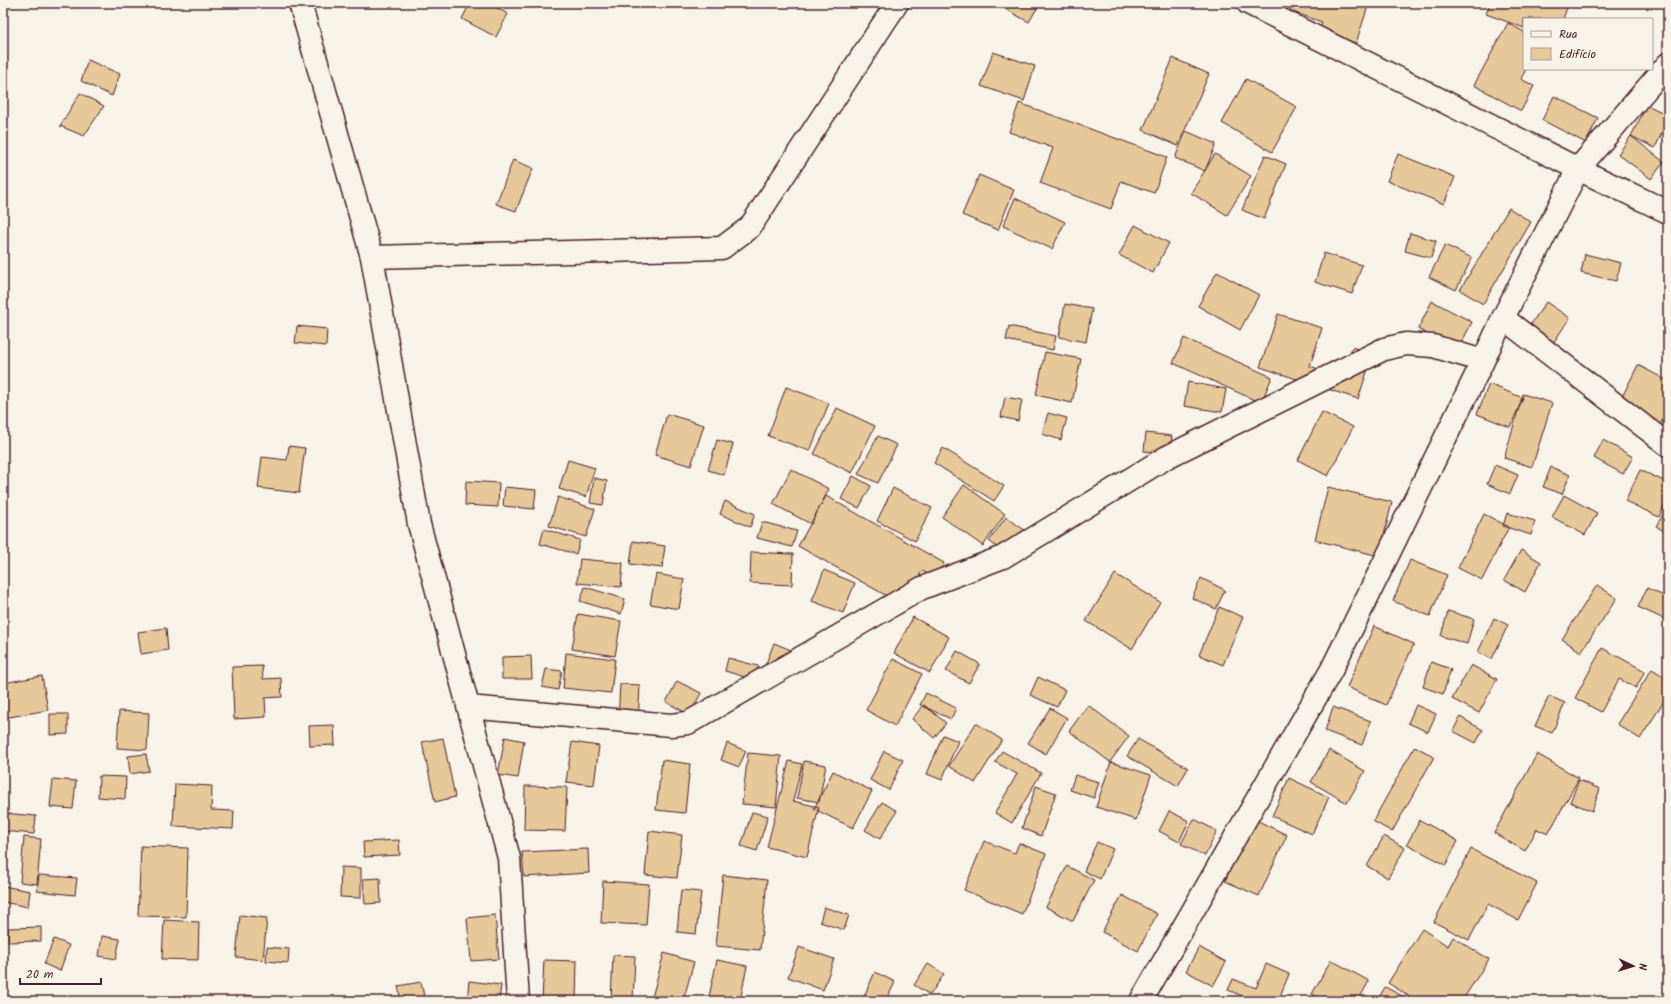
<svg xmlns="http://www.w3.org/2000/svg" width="1671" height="1004" viewBox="0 0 1671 1004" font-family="Kalam,sans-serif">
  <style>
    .building { fill: #e6c899; stroke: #4a1f2b }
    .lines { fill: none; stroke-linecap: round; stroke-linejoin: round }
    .minor-casing { stroke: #4a1f2b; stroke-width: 25 }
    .minor { stroke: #f7f3e8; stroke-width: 22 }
  </style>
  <rect width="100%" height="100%" fill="#f7f3e8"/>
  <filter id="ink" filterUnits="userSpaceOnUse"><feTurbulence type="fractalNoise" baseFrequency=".025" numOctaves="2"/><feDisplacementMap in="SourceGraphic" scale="8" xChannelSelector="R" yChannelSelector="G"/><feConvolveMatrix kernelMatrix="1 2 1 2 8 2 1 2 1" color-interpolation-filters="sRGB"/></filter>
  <g filter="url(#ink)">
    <path class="building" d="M470,3H488L508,14L496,37L462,19Z
      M994,3H1040L1029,22Z
      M1293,3H1369L1356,43L1319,32L1322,22L1290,11Z
      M1490,3H1563L1568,5L1563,19H1524V28L1486,14Z
      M1508,23L1524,32V69H1526L1521,79L1534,86L1521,111L1474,85Z
      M993,52L1035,66L1024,101L981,86Z
      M1173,58L1209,74L1178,146L1143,130Z
      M88,60L120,74L112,96L81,81Z
      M1246,79L1297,107L1272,152L1222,123Z
      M80,93L104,106L84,136L60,126Z
      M1554,96L1598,118L1586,143L1542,120Z
      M1019,103L1167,157L1154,193L1121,181L1111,209L1040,183L1053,148L1009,132Z
      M1647,105L1668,115V120L1655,148L1631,136Z
      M1186,131L1216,144L1205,171L1175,158Z
      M1631,136L1664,162L1651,179L1618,154Z
      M1215,154L1251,176L1227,215L1191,193Z
      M1398,154L1455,177L1444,204L1387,181Z
      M1265,155L1286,164L1264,219L1242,210Z
      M513,160L533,168L516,211L496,204Z
      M979,175L1014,190L998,230L962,215Z
      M1015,198L1065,222L1052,249L1003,226Z
      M1509,208L1531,222L1483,304L1460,290Z
      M1135,225L1169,243L1153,273L1119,255Z
      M1410,233L1436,241L1431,258L1405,251Z
      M1445,245L1472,258L1456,290L1429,277Z
      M1324,253L1362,265L1352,294L1315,282Z
      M1585,254L1621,263L1616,281L1581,273Z
      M1217,272L1259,295L1240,330L1198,306Z
      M1432,301L1472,322L1458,350L1418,329Z
      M1546,302L1570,318L1551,346L1527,330Z
      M1065,304L1092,309L1086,342L1059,337Z
      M1278,314L1322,328L1310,366L1342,377L1352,347L1373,354L1358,399L1260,367Z
      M297,326L327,329L326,346L295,343Z
      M1009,326L1056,336L1053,350L1006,340Z
      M1184,338L1272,377L1261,403L1173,363Z
      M1045,352L1081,359L1072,403L1036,395Z
      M1638,365L1668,381V409L1660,425L1619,403Z
      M1188,382L1226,389L1222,412L1184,406Z
      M1489,384L1523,398L1510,427L1477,414Z
      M786,387L829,403L810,451L768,436Z
      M1523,394L1552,403L1532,467L1504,458Z
      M1005,397L1022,400L1018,421L1001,417Z
      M837,408L875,426L852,473L814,454Z
      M1322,412L1353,427L1328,476L1298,460Z
      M1048,413L1067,418L1061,440L1042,434Z
      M667,414L704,425L691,466L655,455Z
      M1146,433L1172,436L1170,454L1144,451Z
      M878,436L897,445L878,483L858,474Z
      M717,440L733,444L724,475L708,470Z
      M1603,440L1633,457L1623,474L1594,458Z
      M289,446L305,448L299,493L258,488L262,457L287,460Z
      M943,448L1004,486L994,501L934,463Z
      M568,460L595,468L586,497L559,489Z
      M1495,465L1518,475L1510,494L1487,484Z
      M1551,467L1570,475L1562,494L1543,487Z
      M791,469L829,489L811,524L773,504Z
      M1640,470L1668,483V498L1659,517L1625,501Z
      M853,476L871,486L859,508L841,499Z
      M594,478L607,481L603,505L590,503Z
      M466,481L499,483L498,507L465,505Z
      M964,485L1005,514L983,546L942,517Z
      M505,487L536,490L534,509L503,506Z
      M1328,487L1392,502L1379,556L1315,540Z
      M893,488L932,508L915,541L877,521Z
      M1564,495L1597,513L1585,535L1552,517Z
      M826,496L944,563L936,578L922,571L903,605L798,546Z
      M558,497L595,509L586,537L549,526Z
      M725,501L755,514L750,527L720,514Z
      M1668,507V534L1656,526Z
      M1507,513L1535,521L1531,535L1503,526Z
      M1484,514L1509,527L1482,580L1458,568Z
      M1006,517L1033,536L1015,561L989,541Z
      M762,522L797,531L792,547L757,538Z
      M544,529L580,540L576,554L540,544Z
      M633,541L665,546L662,568L630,564Z
      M1521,550L1541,562L1525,592L1504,580Z
      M751,552L793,554L792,585L750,583Z
      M580,559L623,563L621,587L577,583Z
      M1410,560L1447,575L1430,616L1393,601Z
      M824,570L855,583L843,613L812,601Z
      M656,574L684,579L679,609L650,604Z
      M1115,574L1160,602L1132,649L1086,621Z
      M1201,578L1225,590L1216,609L1192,598Z
      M1597,585L1617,598L1581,652L1562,639Z
      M585,587L625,599L621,614L580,601Z
      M1647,588L1668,598V616L1666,620L1638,607Z
      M1219,607L1243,617L1223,665L1199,655Z
      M1448,611L1474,619L1467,644L1441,636Z
      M578,614L621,621L615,656L572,649Z
      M913,617L949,637L930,673L894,653Z
      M1494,618L1508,625L1492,659L1478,652Z
      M1374,626L1414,644L1386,705L1347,687Z
      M166,628L168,650L141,654L138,632Z
      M774,643L791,650L782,673L765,666Z
      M1602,648L1645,671L1636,688L1619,679L1601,712L1575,698Z
      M957,651L980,664L969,683L946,671Z
      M566,653L615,659L611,693L563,688Z
      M531,656L532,679H502V657Z
      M728,658L758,666L755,680L725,671Z
      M893,659L922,674L895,726L866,710Z
      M1431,662L1451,669L1443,694L1423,687Z
      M1471,665L1497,679L1479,713L1452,699Z
      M262,666L263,679L281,678L282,697L265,698L266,717L234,719L232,667Z
      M546,669L562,671L558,690L542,687Z
      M1652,669L1668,679V695L1640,739L1617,724Z
      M42,676L48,710L4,718L3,683Z
      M1038,677L1065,690L1057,707L1030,695Z
      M677,681L701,693L690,715L666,702Z
      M620,684L640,685L638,724L618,723Z
      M926,693L956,708L951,719L920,705Z
      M1549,696L1565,703L1552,733L1535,726Z
      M924,705L946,723L934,738L912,719Z
      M1088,705L1129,736L1110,762L1069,731Z
      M1416,705L1436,714L1428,732L1408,723Z
      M1333,707L1371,721L1362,745L1325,731Z
      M1050,708L1067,718L1046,754L1028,743Z
      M119,711L149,713L147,750L117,748Z
      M50,714H68V734L50,735Z
      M1460,717L1483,730L1476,743L1453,731Z
      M976,723L1002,740L975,783L949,766Z
      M334,725L335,745L310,746L309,726Z
      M943,735L958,741L942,780L927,774Z
      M505,737L524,741L518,778L498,775Z
      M443,738L455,797L435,802L422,742Z
      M1138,739L1188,768L1178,786L1127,756Z
      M572,742L599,746L594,785L566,782Z
      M727,743L746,751L739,767L721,760Z
      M1415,746L1434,757L1392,832L1373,821Z
      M1329,750L1365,771L1347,803L1311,782Z
      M884,751L903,760L889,790L870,780Z
      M1002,751L1041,773L1012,823L995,813L1017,774L995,762Z
      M748,753L781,756L776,807L742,804Z
      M146,754L149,771L130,774L128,756Z
      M1537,754L1579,778L1548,834L1537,829L1525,851L1494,833Z
      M662,760L690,764L685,813L656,810Z
      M789,761L802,764L793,801L819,807L807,857L767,847Z
      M804,761L826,765L819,802L797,798Z
      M1111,762L1151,775L1136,820L1096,807Z
      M833,771L872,791L853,828L814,809Z
      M1075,775L1099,782L1094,798L1070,790Z
      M99,776L126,777L125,799L98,797Z
      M1289,778L1329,797L1312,834L1272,816Z
      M53,779L76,781L73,809L50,807Z
      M1579,780L1600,789L1592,811L1570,802Z
      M175,784L212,786L211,810L234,811L233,829L173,826Z
      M525,786L567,787L565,831L524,830Z
      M1036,786L1056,793L1041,836L1022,828Z
      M882,802L897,811L880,839L865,830Z
      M1169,811L1189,821L1179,842L1159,831Z
      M752,812L768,816L757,851L741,846Z
      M3,813L36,816L34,834L3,831Z
      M1194,819L1217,831L1205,856L1181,844Z
      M1254,819L1287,835L1259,896L1225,881Z
      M1420,820L1458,841L1446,865L1407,844Z
      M649,831L682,835L677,878L645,875Z
      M1384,836L1405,848L1388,878L1367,866Z
      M24,837L41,839L37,884L20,882Z
      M399,840L400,855L364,857L363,842Z
      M984,841L1015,853L1019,843L1046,854L1022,914L964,890Z
      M1097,842L1113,849L1100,879L1084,871Z
      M141,846L188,848L186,917L138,916Z
      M588,849L589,873L524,877L522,852Z
      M1471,849L1537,883L1518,920L1488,904L1469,940L1434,922Z
      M1067,866L1094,880L1073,921L1046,907Z
      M341,867L361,868V898L340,897Z
      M39,875L77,878L75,895L37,891Z
      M723,875L767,880L760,950L716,946Z
      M380,878L381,903L365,904L363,879Z
      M603,881L649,884L646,925L601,923Z
      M3,886L30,891L28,907L3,902Z
      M681,890L701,892L696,934L677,932Z
      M1122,895L1157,914L1138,951L1102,932Z
      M824,907L849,915L844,930L820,922Z
      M240,915L267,918L263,960L236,957Z
      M495,915L499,959L471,961L467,918Z
      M164,920L199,922L198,960L162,959Z
      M41,927V941L8,942V928Z
      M1422,929L1448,946L1453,937L1489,959L1462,1001H1417L1388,983Z
      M102,936L120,939L116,959L99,956Z
      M54,939L69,945L60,971L44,964Z
      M267,947L289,949L288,963L266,961Z
      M799,947L834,959L823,990L788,977Z
      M1199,947L1226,962L1213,986L1186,971Z
      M664,953L694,962L683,1001H651Z
      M613,955L635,956L633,1001H611Z
      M544,960L577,961L576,1001H542Z
      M717,960L747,966L740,1001H708Z
      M1331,960L1369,981L1358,1001H1325L1312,994Z
      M928,964L944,974L930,995L914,985Z
      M1266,964L1289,974L1278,1001H1254L1228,990L1233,979L1256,988Z
      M875,972L895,982L886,1001H862Z
      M469,981L501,985L499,1001H467Z
      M421,982L425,1001H401L398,986Z
      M1385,987L1412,1001H1377Z
      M247,995L282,1001H246Z"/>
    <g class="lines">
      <g class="minor-casing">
        <path id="minor" d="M300,3L372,257L419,524L509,858L518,1001
          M1248,3L1578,169L1668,212
          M372,257L722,248L750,227L897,3
          M1503,318L1668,445
          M468,707L671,725L688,723L922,588L1003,557L1167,457L1384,349L1406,344L1433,346L1483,361
          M1141,1001L1332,669L1483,361L1503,318L1578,169L1668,64"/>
      </g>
      <use href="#minor" class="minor"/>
    </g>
  </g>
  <rect width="1671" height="1004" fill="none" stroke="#f7f3e8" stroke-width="16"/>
  <rect x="8" y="8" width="1655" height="988" fill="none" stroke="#4a1f2b" stroke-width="1.5" filter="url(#ink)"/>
  <rect x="1523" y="18" width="130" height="52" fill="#f7f3e8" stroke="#b29e9c"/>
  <rect x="1531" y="31" width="20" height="6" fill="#f7f3e8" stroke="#b29e9c"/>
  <text x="1559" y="38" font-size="12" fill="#4a1f2b">Rua</text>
  <rect x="1531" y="48" width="20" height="12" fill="#e6c899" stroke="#b29e9c"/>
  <text x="1559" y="58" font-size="12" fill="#4a1f2b">Edifício</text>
  <g transform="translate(1633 966) rotate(94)" stroke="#f7f3e8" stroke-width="3" paint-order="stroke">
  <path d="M0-3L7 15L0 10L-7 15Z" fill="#4a1f2b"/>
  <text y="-6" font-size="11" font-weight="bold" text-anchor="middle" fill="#4a1f2b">N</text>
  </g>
  <path d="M20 978v6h81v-6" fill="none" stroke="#4a1f2b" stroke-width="2"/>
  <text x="26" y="978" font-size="12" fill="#4a1f2b" stroke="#f7f3e8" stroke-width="3" paint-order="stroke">20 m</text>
</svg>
